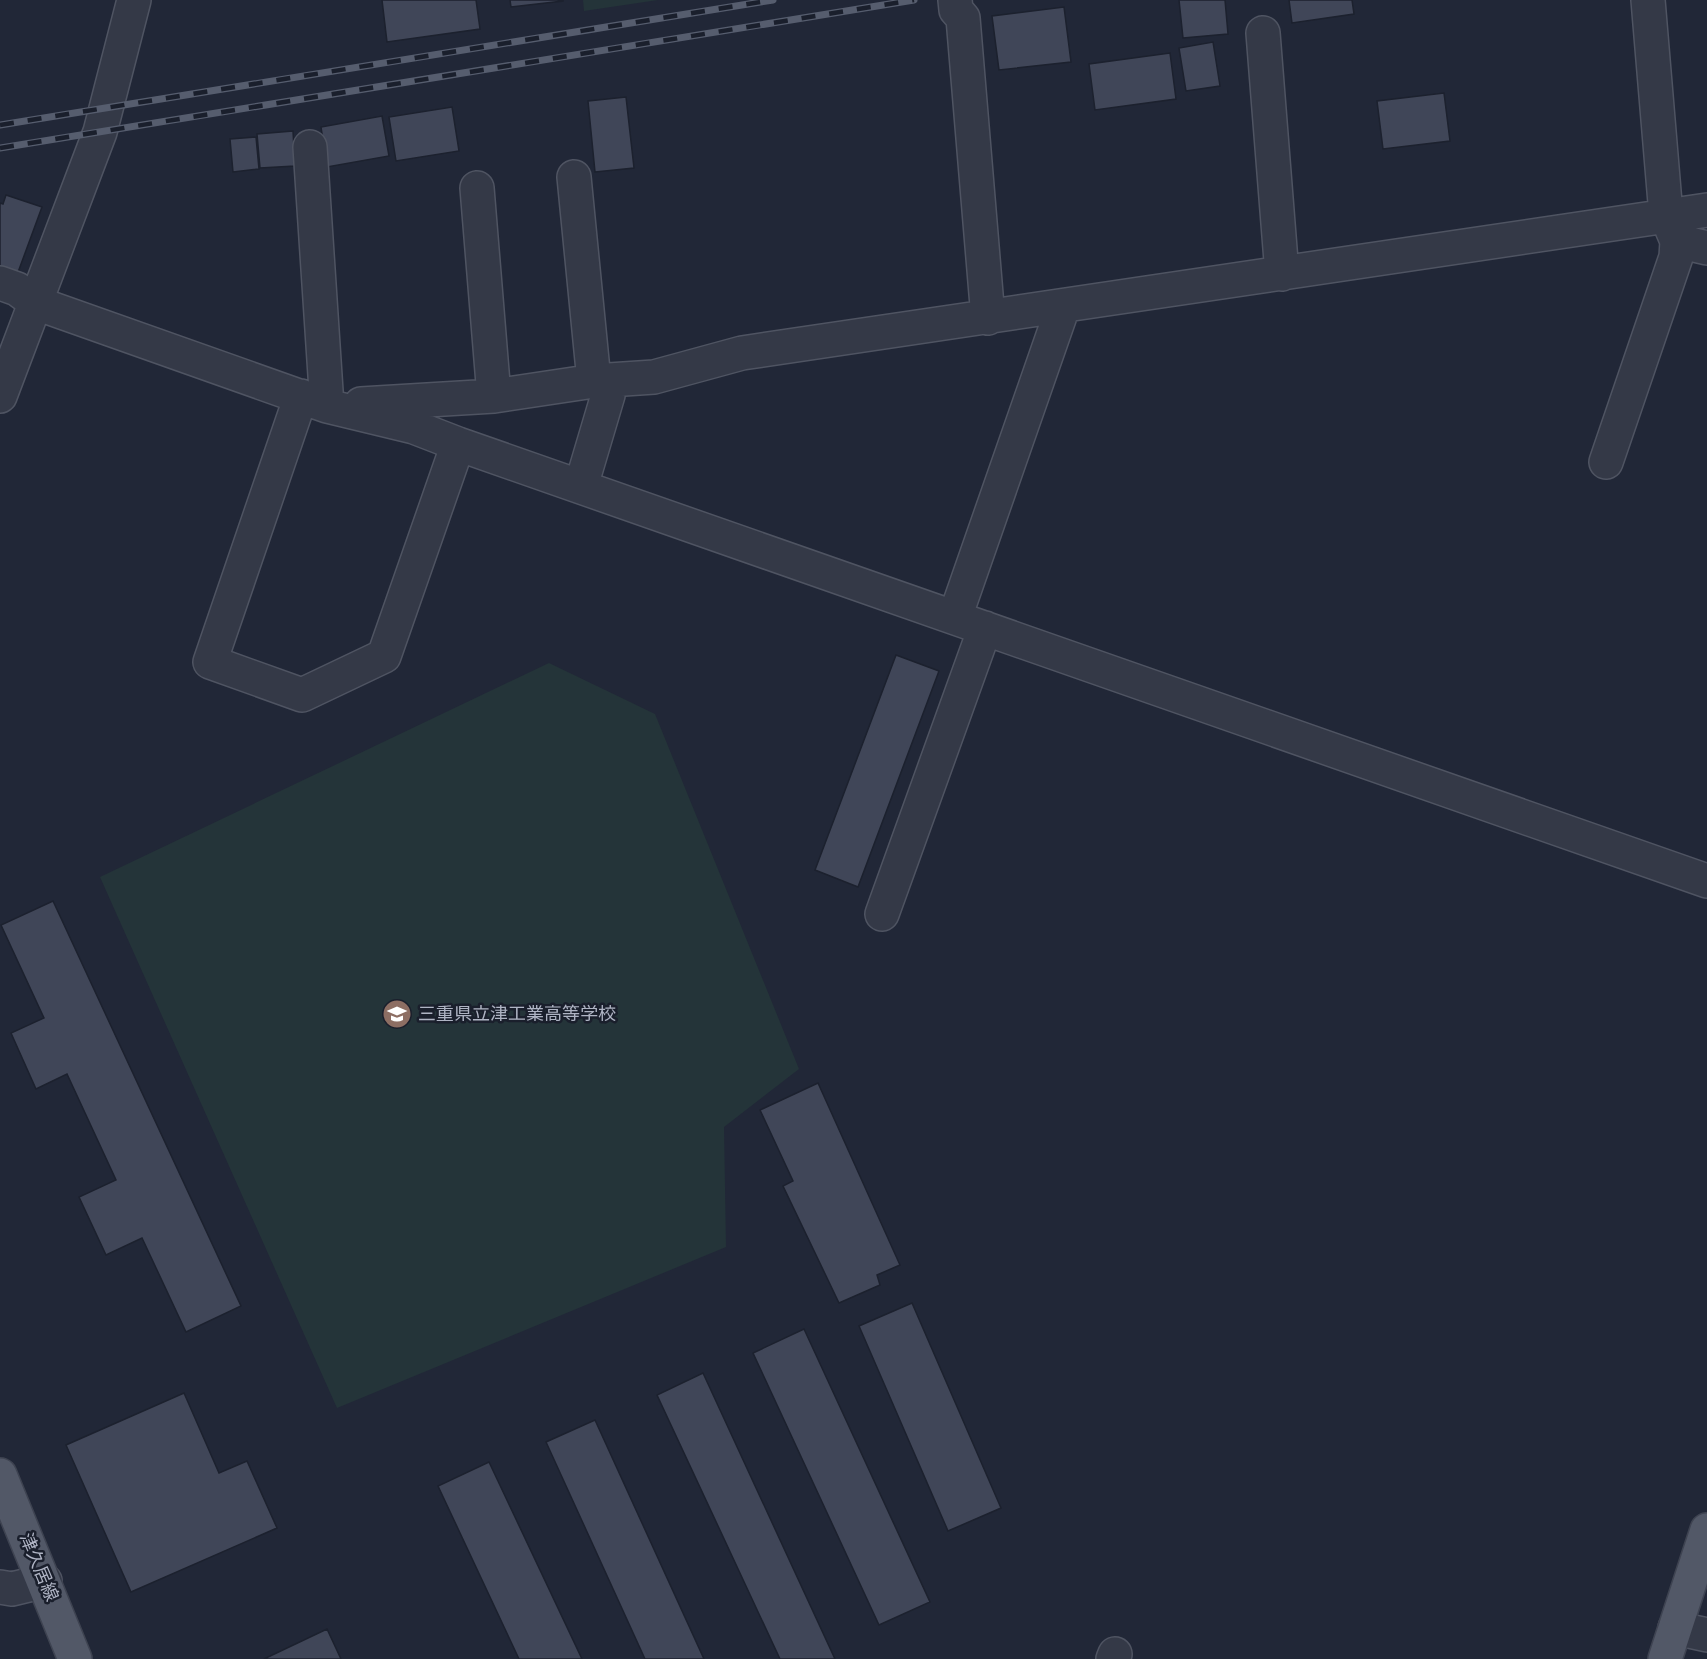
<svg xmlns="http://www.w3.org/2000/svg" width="1707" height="1659" viewBox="0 0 1707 1659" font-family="'Varela Round','Noto Sans JP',sans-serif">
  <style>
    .grass { fill: #243439 }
    .building { fill: #404658; stroke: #1c212e; stroke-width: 1.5 }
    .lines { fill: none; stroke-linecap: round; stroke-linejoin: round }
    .minor-casing { stroke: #4f5462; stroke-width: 36 }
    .major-casing { stroke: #3e4351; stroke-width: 36 }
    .minor { stroke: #343947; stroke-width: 33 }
    .major { stroke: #525867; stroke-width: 33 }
    .rail-casing { stroke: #565d6e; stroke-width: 7 }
    .rail { stroke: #1a1f2c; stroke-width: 4.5; stroke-dasharray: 14; stroke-linecap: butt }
    .labels { text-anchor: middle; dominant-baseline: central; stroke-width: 5; stroke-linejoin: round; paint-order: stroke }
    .poi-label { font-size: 18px; fill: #afb4c4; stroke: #1a1f2c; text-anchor: start }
    .street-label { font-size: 18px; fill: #afb4c4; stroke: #1a1f2c }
  </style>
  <rect width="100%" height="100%" fill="#212737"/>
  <path class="grass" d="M583,0H658L584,11Z
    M549,663L655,714L799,1069L724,1127L726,1247L337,1408L100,877Z"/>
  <path class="building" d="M382,0H476L480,29L387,42Z
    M510,0H563V1L511,7Z
    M1179,0H1225L1228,34L1183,38Z
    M1289,0H1352L1354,14L1292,23Z
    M1064,7L1071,62L999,70L992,16Z
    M1213,42L1220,86L1186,91L1179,48Z
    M1170,53L1176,99L1095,110L1089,64Z
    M1444,93L1450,141L1383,149L1377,101Z
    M626,97L634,168L595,172L588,101Z
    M452,107L459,151L396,161L389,117Z
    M382,116L389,156L327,167L321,127Z
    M293,131L295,166L260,168L257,134Z
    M256,137L259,169L233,172L230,139Z
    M6,195L42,207L17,275L0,269V203L3,204Z
    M896,655L939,671L858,887L815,870Z
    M53,901L241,1306L186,1332L142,1238L106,1255L79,1197L116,1180L67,1074L36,1089L11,1033L44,1018L1,925Z
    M818,1083L900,1265L877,1275L880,1285L839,1303L783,1186L793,1181L760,1110Z
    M912,1303L1001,1508L948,1531L859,1326Z
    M804,1329L930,1602L879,1625L753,1353Z
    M703,1373L835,1659H780L657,1395Z
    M184,1393L219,1473L247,1461L277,1528L131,1592L66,1445Z
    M595,1420L704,1659H645L546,1442Z
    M489,1462L582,1659H519L438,1486Z
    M327,1629L341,1659H264Z"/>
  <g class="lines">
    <g class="minor-casing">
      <path id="minor" d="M955,0L956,10L963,18L988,318
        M1648,0L1666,215L1677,241L1707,248
        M1263,33L1282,274
        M310,147L327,406
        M574,177L594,381
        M477,188L494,396
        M0,283L17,289L36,303L327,406L414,427L458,444L1707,881
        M0,396L100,132L134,0
        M301,396L210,662L302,695L384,656L458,444
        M361,404L494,396L594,381L654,377L742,353L1707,210
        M1606,462L1676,257L1677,241
        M581,486L608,395L610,380
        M955,617L1063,307
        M882,914L985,628
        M0,1587L12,1589L45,1581
        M1675,1628L1707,1635
        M1113,1659L1115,1654"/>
    </g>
    <g class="major-casing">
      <path id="major" d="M0,1475L75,1659
        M1665,1659L1707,1530"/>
    </g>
    <use href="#minor" class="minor"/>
    <use href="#major" class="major"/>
    <g class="rail-casing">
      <path id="rail" d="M0,125L773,0
        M0,148L914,0"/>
    </g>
    <use href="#rail" class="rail"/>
  </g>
  <defs>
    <g id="school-disc" transform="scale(1.5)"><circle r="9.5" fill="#8d6e63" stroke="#1a1f2c"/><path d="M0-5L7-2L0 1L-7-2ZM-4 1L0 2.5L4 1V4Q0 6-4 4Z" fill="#fff"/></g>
  </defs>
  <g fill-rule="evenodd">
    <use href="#school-disc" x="397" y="1014"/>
  </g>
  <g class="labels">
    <g class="poi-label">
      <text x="418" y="1014">三重県立津工業高等学校</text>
    </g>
    <g class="street-label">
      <text transform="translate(39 1567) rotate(67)">津久居線</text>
    </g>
  </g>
</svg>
